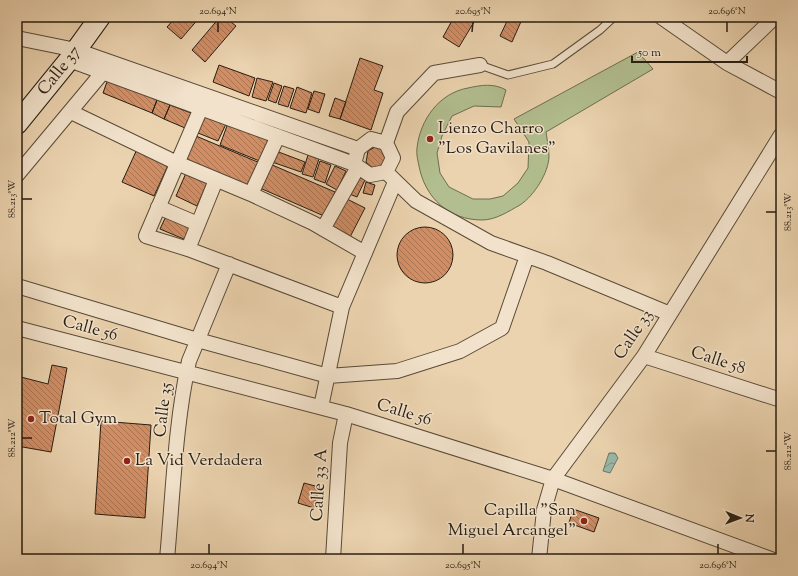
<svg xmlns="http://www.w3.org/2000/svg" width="798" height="576" viewBox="0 0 798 576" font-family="'Sorts Mill Goudy',serif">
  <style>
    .park { fill: #b2be8f; stroke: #6d6e50 }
    .water { fill: url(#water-waves); stroke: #6c7a6c }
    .building { fill: url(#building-back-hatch); stroke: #281d11 }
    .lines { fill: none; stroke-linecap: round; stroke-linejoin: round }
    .lane-casing { stroke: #594a38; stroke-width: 9 }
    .street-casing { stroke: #594a38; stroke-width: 16 }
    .secondary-casing { stroke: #281d11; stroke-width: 22 }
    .lane { stroke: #f2e2cb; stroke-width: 7 }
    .street { stroke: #f2e2cb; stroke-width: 14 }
    .secondary { stroke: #f2e2cb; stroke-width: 20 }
    .ticks { fill: none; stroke: #281d11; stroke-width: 1.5 }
    .poi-dot { fill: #8f2418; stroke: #f2e2cb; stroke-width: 1.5 }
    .labels { text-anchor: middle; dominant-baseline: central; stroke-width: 3; stroke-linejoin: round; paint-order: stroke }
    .street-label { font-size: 17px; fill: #281d11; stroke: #f2e2cb }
    .poi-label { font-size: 17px; fill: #281d11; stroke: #f2e2cb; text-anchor: start }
    .neatline { fill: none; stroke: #281d11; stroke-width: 1.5 }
    .ticks-label { font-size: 10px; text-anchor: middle; fill: #281d11 }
  </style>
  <defs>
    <pattern id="water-waves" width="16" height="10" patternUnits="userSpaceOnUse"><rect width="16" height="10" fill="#99b8a8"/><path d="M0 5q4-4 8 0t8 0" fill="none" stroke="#7d9587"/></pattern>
    <pattern id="building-back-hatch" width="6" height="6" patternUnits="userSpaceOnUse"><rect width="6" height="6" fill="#d18e65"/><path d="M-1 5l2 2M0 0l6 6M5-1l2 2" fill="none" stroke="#aa7352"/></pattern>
  </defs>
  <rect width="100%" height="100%" fill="#ebd3af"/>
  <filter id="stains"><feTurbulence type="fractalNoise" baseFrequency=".005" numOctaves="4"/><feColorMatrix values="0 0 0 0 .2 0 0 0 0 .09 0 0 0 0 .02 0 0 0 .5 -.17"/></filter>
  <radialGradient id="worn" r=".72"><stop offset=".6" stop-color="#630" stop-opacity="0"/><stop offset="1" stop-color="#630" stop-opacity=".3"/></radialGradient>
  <path class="park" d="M638,52L653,69L546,132C547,140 549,148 549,156C549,172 534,196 520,205C509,211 496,220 482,220C449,220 425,198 419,166C418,161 416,154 417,148C420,120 439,93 468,88C481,85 494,83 506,90L501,107L474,106L452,116L442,136L437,153L440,173L449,187L473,199H490L503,196L518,183L528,168L529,142L514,119Z"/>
  <path class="water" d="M609,453H615L618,458L610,473L603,471Z"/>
  <path class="building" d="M176,17H200L181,39L167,27Z
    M220,17H225L236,26L205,62L192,50Z
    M454,17H477L459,47L443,37Z
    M509,17H523L512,42L500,36Z
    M360,58L383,66L374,90L383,93L371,130L340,119Z
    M219,65L255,78L249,96L213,82Z
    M257,78L273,82L266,101L252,97Z
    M108,79L157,100L152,113L103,93Z
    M274,83L282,86L276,103L268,100Z
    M284,86L294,89L288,107L278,104Z
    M297,87L312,93L306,113L290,108Z
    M314,91L325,94L319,113L308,109Z
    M335,98L346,102L340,119L329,116Z
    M157,100L170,105L164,119L152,113Z
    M170,105L191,113L185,128L164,119Z
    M205,115L226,124L218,141L198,133Z
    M228,123L270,140L262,162L220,145Z
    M196,136L260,163L250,187L186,160Z
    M138,147L170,161L154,196L122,182Z
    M375,147L382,149L387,154L384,165L374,169L366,162L368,151Z
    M276,151L305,162L301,172L272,162Z
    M308,155L319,159L313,177L302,174Z
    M320,161L331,165L325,183L314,179Z
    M270,164L335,192L324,216L260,188Z
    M335,166L346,171L337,190L326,184Z
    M186,173L207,183L197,206L176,196Z
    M355,175L365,180L357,197L347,193Z
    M366,182L375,185L372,195L363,193Z
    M345,198L365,208L350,237L330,226Z
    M167,214L193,225L186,240L160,229Z
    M397 255a28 28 0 1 1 56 0a28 28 0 1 1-56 0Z
    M52,365L67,368L51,452L17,446V376L48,384Z
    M101,421L151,425L145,518L95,514Z
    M304,483L319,487L314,508L298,503Z
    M573,509L599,518L594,532L569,523Z"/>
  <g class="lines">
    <g class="lane-casing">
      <path id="lane" d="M480,65L508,75L553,64L600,30L614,17"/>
    </g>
    <g class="street-casing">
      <path id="street" d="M661,17L727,63L781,92
        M17,38L76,50L358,149
        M69,60L354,164
        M727,63L775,17
        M201,108L146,236L188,249L342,307
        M71,112L177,163L251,194L313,223L365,253
        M386,143L371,139L358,149L354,164L370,175L386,172L393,158L386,143L397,112L434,73L480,65
        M386,172L416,201L491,243L547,263L670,314
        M17,175L103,72
        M251,194L278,136
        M158,207L198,224
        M323,229L358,167
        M188,249L216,180
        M17,286L194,339L328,376L397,371L460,351L502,328L527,256
        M17,328L346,414L553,479L771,559
        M644,356L781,400
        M321,407L342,307L395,182
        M167,559C173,495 175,424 189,361L229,264
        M333,559L340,443L346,414
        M539,559L544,510L553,479L644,356L781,135"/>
    </g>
    <g class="secondary-casing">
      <g id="secondary">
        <path id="s1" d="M17,124L69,60L100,17"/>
      </g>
    </g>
    <use href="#lane" class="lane"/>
    <use href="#street" class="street"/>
    <use href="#secondary" class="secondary"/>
  </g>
  <path class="ticks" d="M218,32V22M472,32L473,22M727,32V22M22,199H32M766,212H776M22,438H32M766,451H776M209,554V544M463,554V544M718,554V544"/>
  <g class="poi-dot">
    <circle cx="430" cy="139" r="4"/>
    <circle cx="31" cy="419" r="4"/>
    <circle cx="127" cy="461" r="4"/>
    <circle cx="584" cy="521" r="4"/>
  </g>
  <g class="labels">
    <g class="street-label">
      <text stroke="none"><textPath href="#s1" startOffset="68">Calle 37</textPath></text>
      <text transform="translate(90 329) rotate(15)">Calle 56</text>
      <text transform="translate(634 335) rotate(-56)">Calle 33</text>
      <text transform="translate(718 361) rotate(18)">Calle 58</text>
      <text transform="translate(164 410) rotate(-83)">Calle 35</text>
      <text transform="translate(404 413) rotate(17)">Calle 56</text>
      <text transform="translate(320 485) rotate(-86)">Calle 33 A</text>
    </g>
    <g class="poi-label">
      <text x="438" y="129">Lienzo Charro<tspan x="438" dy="20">"Los Gavilanes"</tspan></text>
      <text x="39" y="419">Total Gym</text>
      <text x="135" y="461">La Vid Verdadera</text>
      <text x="576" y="511" text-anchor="end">Capilla "San<tspan x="576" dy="20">Miguel Arcangel"</tspan></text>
    </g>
  </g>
  <rect width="798" height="576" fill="none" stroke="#ebd3af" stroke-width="44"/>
  <g transform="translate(740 518) rotate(91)" stroke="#f2e2cb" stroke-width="3" paint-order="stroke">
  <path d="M0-3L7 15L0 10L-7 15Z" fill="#281d11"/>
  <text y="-6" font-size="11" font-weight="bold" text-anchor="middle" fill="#281d11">N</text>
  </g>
  <path d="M632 56v6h115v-6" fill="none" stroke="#281d11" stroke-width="2"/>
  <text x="638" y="56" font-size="12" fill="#281d11" stroke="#f2e2cb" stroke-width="3" paint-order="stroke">50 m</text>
  <rect x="22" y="22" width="754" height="532" class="neatline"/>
  <g class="ticks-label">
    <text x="218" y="14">20.694°N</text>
    <text x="473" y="14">20.695°N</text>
    <text x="727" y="14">20.696°N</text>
    <text transform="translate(11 199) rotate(-90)" y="4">88.213°W</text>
    <text transform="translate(787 212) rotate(-90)" y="4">88.213°W</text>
    <text transform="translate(11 438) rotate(-90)" y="4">88.212°W</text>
    <text transform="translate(787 451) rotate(-90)" y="4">88.212°W</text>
    <text x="209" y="568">20.694°N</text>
    <text x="463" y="568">20.695°N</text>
    <text x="718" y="568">20.696°N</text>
  </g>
  <rect width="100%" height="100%" filter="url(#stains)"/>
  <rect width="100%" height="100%" fill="url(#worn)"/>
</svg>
